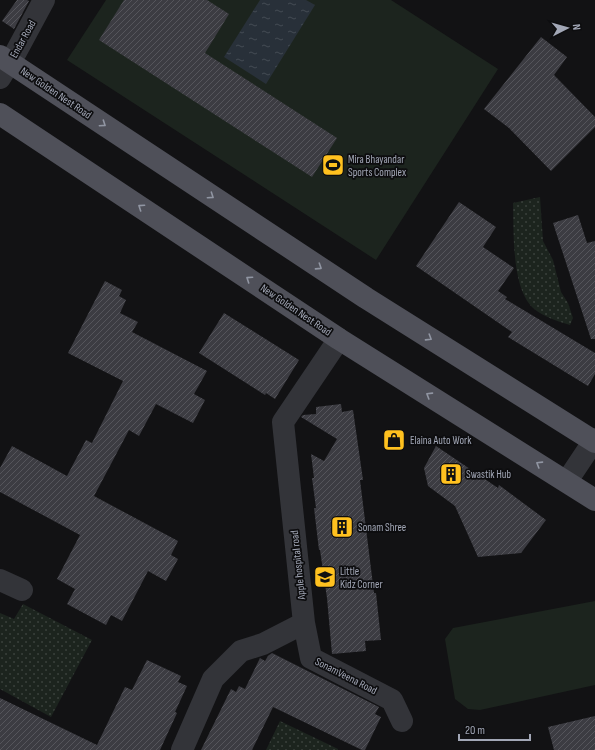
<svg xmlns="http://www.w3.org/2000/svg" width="595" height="750" viewBox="0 0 595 750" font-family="'Sofia Sans Condensed',sans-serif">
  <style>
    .green { fill: #1c241e }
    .garden { fill: url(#garden-dots) }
    .water { fill: url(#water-ripples) }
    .building { fill: url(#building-hatch) }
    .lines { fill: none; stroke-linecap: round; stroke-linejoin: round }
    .minor { stroke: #333439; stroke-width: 22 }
    .major { stroke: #4f5059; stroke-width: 22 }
    .oneway { stroke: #9196a3 }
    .labels { text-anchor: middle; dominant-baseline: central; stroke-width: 3.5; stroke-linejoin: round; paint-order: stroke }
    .street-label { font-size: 11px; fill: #a2a7b6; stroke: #0d0d0f }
    .poi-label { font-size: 11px; fill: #a2a7b6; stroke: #0d0d0f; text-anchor: start }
  </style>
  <defs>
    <pattern id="garden-dots" width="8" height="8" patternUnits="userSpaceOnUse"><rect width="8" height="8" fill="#1c241e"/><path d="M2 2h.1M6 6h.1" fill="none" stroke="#3a413c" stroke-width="1.8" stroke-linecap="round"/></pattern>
    <pattern id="water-ripples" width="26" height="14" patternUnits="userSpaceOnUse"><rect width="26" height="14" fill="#283039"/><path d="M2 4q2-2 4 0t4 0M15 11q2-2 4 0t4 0" fill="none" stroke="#444b53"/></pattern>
    <pattern id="building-hatch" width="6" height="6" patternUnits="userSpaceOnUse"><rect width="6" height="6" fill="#3c3c42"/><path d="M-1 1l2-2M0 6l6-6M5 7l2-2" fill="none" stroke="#55555b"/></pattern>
  </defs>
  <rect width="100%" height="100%" fill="#121214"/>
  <path class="green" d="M106,0H391L498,69L376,260L67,60Z
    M595,601V685L480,710L468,709L455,699L445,639L453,628Z"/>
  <path class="garden" d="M540,197L543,241L553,260L561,292L568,303L573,318L570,325C557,321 544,317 533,308C511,287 514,231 513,203Z
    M23,604L92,640L51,717L0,689V613L14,619Z
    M280,721L338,749V750H266Z"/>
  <path class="water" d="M260,0H306L315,5L266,84L224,57Z"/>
  <path class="building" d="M17,0H27L29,1L14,29L2,21Z
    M124,0H207L229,14L205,53L337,138L312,177L99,40Z
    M541,37L567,57L554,75L595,117V127L551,171L509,128L484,109Z
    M459,202L496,227L483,247L514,268L498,291L507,297L505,299L595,353V374L588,386L508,337L512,332L416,266Z
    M578,215L587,243L595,241V339H591L553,223Z
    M105,281L122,290L119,296L126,300L120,313L138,322L132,332L207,371L194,394L205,400L193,423L156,404L139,436L129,430L94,496L178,541L171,555L178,559L166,581L148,571L122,621L111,615L106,625L67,604L75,589L57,579L80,535L0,492V468L12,446L67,476L86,440L92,443L123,381L68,353Z
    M224,313L299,360L275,399L266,393L265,395L199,353Z
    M341,404L342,412L353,410L363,480H360L374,593H376L381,640L365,641L366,651L332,654L327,598L320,550H319L314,508H316L312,478H314L311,454L324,461L337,439L301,417L303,415L316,414V407Z
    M436,446L498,488L499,485L546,520L521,553L478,557L455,506L428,486L424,468Z
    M272,653L379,707L375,714L381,717L365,750H362L273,707L252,750H201L231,689L236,692L239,686L245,689L260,658L265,661L268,656Z
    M147,660L181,676L178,682L187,686L175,712L177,713L160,750H0V698L97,745L125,687L132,690Z
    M595,716V750H554L548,727Z"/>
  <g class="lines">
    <path class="minor" d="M0,78L16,52L44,0
      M567,481L595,439
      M0,580L22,590
      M304,623L311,658L392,700L402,721
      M182,750L213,679L241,651L263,644L304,623L283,422L339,339"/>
    <path class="major" d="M0,56L366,298L595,442
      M0,114L339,339L595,500"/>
  </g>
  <defs><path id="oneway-chevron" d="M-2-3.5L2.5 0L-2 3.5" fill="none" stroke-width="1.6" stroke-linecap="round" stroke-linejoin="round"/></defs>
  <g class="oneway">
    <use href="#oneway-chevron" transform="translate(103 124) rotate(34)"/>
    <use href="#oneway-chevron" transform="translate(211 196) rotate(34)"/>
    <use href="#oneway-chevron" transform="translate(141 207) rotate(-146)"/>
    <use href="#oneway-chevron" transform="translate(319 267) rotate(33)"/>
    <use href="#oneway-chevron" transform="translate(249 279) rotate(-146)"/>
    <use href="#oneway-chevron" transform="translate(429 338) rotate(32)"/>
    <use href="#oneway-chevron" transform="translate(429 395) rotate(-148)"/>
    <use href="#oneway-chevron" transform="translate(539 464) rotate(-148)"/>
  </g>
  <defs>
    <g id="stadium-square" transform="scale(1.15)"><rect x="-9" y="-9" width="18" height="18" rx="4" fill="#ffc11f" stroke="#0d0d0f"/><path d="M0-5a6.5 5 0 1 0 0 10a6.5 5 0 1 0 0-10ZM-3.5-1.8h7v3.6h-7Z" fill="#111"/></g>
    <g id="shop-square" transform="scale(1.15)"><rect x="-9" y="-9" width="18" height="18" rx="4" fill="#ffc11f" stroke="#0d0d0f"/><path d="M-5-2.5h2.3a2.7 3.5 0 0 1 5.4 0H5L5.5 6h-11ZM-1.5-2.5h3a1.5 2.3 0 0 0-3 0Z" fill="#111"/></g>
    <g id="building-square" transform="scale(1.15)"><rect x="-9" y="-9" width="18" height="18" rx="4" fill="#ffc11f" stroke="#0d0d0f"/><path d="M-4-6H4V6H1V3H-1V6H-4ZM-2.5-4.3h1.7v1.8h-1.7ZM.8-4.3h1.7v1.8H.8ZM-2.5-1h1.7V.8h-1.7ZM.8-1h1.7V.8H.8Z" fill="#111"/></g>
    <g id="school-square" transform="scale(1.15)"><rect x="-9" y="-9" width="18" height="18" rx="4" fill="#ffc11f" stroke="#0d0d0f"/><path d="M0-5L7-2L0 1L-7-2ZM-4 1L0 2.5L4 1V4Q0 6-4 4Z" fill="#111"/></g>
  </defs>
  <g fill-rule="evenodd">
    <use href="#stadium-square" x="333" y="165"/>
    <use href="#shop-square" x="394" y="440"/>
    <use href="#building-square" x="451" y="474"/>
    <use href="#building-square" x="342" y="527"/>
    <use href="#school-square" x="325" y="577"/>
  </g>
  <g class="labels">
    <g class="street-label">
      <text transform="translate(23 39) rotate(-61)">Endar Road</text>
      <text transform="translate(56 93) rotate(34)">New Golden Nest Road</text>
      <text transform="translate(296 310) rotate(34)">New Golden Nest Road</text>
      <text transform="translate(298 565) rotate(-96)">Apple hospital road</text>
      <text transform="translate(346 676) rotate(27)">SonamVeena Road</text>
    </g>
    <g class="poi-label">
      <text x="348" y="159">Mira Bhayandar<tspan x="348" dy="13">Sports Complex</tspan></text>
      <text x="410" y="440">Elaina Auto Work</text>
      <text x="466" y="474">Swastik Hub</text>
      <text x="358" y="527">Sonam Shree</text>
      <text x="340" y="571">Little<tspan x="340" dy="13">Kidz Corner</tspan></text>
    </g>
  </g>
  <g transform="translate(567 28) rotate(84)" stroke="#0d0d0f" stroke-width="3" paint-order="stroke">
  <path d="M0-3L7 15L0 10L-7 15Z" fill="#a2a7b6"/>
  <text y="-6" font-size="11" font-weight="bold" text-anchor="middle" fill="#a2a7b6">N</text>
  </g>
  <path d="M459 734v6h71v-6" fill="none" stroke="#a2a7b6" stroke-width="2"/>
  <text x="465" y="734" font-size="12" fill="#a2a7b6" stroke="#0d0d0f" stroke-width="3" paint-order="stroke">20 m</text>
</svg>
